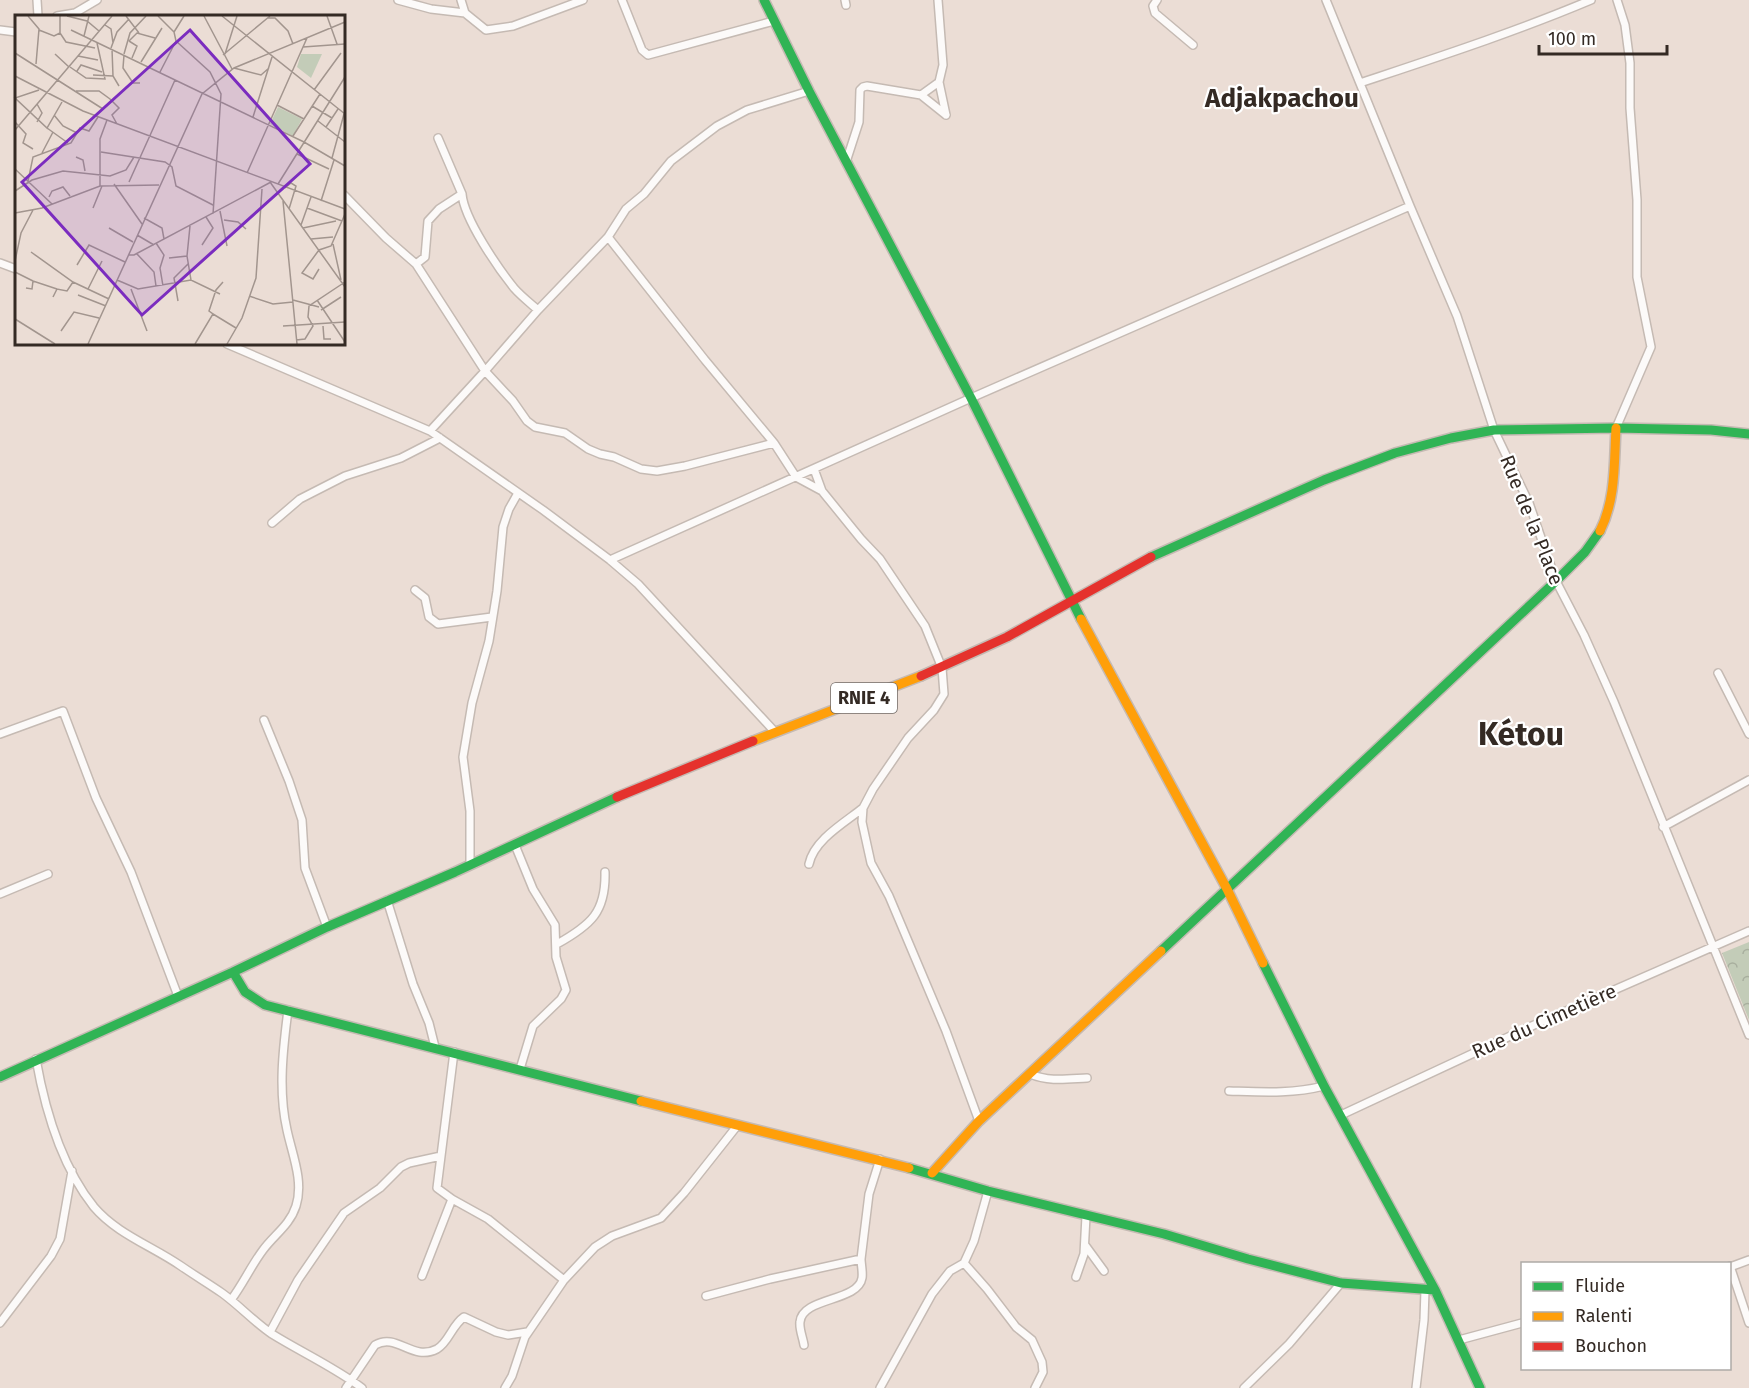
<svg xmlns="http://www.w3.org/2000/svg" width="1749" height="1388" viewBox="0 0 1749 1388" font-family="'Fira Sans',sans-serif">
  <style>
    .park { fill: url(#park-crowns) }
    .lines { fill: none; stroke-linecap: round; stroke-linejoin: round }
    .street-casing { stroke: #c5bab3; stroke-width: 10 }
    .fast-casing { stroke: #c5bab3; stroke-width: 12 }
    .slow-casing { stroke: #c5bab3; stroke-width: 12 }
    .jam-casing { stroke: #c5bab3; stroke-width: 12 }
    .street { stroke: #fcfaf9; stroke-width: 7 }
    .fast { stroke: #30b455; stroke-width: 9 }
    .slow { stroke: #ff9f0a; stroke-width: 9 }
    .jam { stroke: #e5322d; stroke-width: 9 }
    .labels { text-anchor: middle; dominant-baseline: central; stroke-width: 4.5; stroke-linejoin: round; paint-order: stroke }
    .shield { fill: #fff; stroke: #716a66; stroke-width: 1.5 }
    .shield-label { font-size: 18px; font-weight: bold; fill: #342a24 }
    .street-label { font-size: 20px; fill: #342a24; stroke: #fff }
    .district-label { font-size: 26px; font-weight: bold; fill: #342a24; stroke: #fff }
    .town-label { font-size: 32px; font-weight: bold; fill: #342a24; stroke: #fff }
    .inset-road { fill: none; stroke: #a2958e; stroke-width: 1.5 }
    .view { fill: #7b2cbf; fill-opacity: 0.15; stroke: #7b2cbf; stroke-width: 3 }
    .inset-edge { fill: none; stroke: #342a24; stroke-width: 3 }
  </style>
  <defs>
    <pattern id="park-crowns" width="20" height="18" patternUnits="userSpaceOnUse" patternTransform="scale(1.5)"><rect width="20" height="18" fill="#c3ccb8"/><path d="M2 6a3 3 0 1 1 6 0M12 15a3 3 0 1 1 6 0" fill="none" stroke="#a8af9e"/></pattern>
  </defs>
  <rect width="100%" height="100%" fill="#ebddd5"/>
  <path class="park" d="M1749,942V1020L1722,953Z"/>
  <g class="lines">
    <g class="street-casing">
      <path id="street" d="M37,0L38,16
        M398,0L431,9L465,13L486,30L513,26L583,0
        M461,0L465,13
        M622,0L642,50L648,55L774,21
        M845,0L846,5
        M1157,0L1153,6L1155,13L1193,45
        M1326,0L1410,206L1457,316L1494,430L1529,503L1556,581L1584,635L1614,702L1749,1035
        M57,16L75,13L97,0
        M0,30L16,32
        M939,82L946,115
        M1360,83C1438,57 1515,32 1591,0
        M921,95L946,115
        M847,159L859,122L860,90L863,87L867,86L921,95L939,82L943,65L938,0
        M462,194C464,219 498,268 514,288C521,296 530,303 538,310
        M344,195L386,238L416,264L485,371L513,401L527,421L535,427L565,433L588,449L600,454L614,457L641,469L657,471L685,466L774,443
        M608,237L705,360L774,443L796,477L822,491L861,539L880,559L925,626L942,668L944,694L934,710L908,738L873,789L863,808L862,822L871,863L889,896L946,1031L979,1121
        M0,263L16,269
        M416,264L425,257L428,221L439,209L462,194L438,138
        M227,344L430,431L543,510L610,560L638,584L775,732
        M1616,428L1651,347L1637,277V200L1630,108V63L1625,25L1617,0
        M430,431L485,371L538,310L608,237L626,209L644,194L671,161L717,126L747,110L809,91
        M814,469L822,491
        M272,523L300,499L345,476L401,458L440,438
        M610,560L971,398L1410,206
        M415,590L425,598L429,617L438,624L492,617
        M1718,673L1749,734
        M264,720L289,781L302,820L305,868L327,927
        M0,734L63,711L96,798L131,872L178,996
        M1663,827L1749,780
        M515,845L533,889L555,925L556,957L566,990L561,999L533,1026L520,1069
        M809,864C814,840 844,823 863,808
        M470,865V811L463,757L472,703L489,641L497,591L503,527L509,509L518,493
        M0,894L48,874
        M387,900L413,984L429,1023L435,1047
        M557,944C591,925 606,912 605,872
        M36,1059C45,1110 61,1166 94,1207C117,1234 152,1246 181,1266C194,1275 209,1284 222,1293C240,1306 254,1322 272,1334C301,1352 334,1367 362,1388
        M1030,1074C1049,1082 1067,1079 1087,1078
        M1229,1091C1262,1092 1292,1094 1324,1086
        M1341,1115L1534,1025L1749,931
        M452,1199L488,1219L564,1280L595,1247L612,1236L661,1218L684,1193L737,1126
        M1085,1245L1104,1271
        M964,1263L987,1289L1016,1327L1032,1340L1042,1362L1043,1372L1035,1388
        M1730,1266L1749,1323
        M1730,1267L1749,1260
        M422,1276L452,1199L437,1188L441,1156
        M1076,1277L1084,1254L1086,1216
        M706,1296L770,1279L861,1259L869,1194L880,1159
        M231,1300C243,1284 251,1266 263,1250C274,1235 290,1225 296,1206C304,1181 292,1154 287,1130C278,1091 283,1049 288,1010
        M0,1323L51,1256L60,1239L72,1171
        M270,1332L298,1280L344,1213L380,1188L401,1167L409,1163L441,1156L454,1052
        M1459,1340L1522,1323
        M804,1345C803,1338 799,1329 800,1322C802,1297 858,1302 862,1278C863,1272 861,1264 861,1259
        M346,1388L375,1345C397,1332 412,1362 437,1349C449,1342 452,1325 464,1317L496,1332L508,1335L527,1332
        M505,1388L512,1376L525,1337L564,1280
        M880,1388L932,1294L950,1271L964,1263L974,1241L988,1191
        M1244,1388L1289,1344L1341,1283
        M1416,1388L1424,1320L1425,1290"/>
    </g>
    <g class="fast-casing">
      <path id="fast" d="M764,0L809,91L971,398L1081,619
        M1151,557L1324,480L1395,453L1451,438L1494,430L1616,428L1711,430L1749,434
        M1161,951L1556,581L1585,552L1600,531
        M1263,963L1324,1086L1435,1290L1480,1388
        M233,972L245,992L265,1005L641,1101
        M0,1077L233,972L327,927L455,872L617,797
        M909,1168L988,1191L1164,1234L1248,1259L1341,1283L1435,1290"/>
    </g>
    <g class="slow-casing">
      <path id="slow" d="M1600,531C1616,499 1614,463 1616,428
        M1081,619L1227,889L1263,963
        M753,741L921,676
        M641,1101L909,1168
        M932,1173L979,1121L1161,951"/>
    </g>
    <g class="jam-casing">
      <path id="jam" d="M921,676L1007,637L1151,557
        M617,797L753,741"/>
    </g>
    <use href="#street" class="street"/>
    <use href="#fast" class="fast"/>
    <use href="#slow" class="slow"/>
    <use href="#jam" class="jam"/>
  </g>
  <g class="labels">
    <rect class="shield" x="831" y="683" width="66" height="30" rx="4.5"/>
    <g class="shield-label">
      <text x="864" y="698">RNIE 4</text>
    </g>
    <g class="street-label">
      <text transform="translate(1532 520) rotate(68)">Rue de la Place</text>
      <text transform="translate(1544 1021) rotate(-24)">Rue du Cimetière</text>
    </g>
    <g class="district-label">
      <text x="1282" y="98">Adjakpachou</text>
    </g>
    <g class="town-label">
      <text x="1521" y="734">Kétou</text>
    </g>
  </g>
  <g transform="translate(15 15)">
    <rect width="330" height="330" fill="#ebddd5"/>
    <path d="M286,39H307L296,63L282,52Z" fill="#c3ccb8"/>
    <path d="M263,92L287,104L278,121L255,109Z" fill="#c3ccb8"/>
    <path class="inset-road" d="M13,1L24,14L21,49M45,1V18L51,27L80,33M52,1L72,6L84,16M111,1L124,18M143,1L159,17M189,1L217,54M207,1L330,99M312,1L322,29M253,3H260L273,16L278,29M90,10L96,14L98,28M24,15L39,21L45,18M56,15L289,127L330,151M69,21L74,1M114,26L122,18L140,23M114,26L122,31L117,43M161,26L195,57L206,79L198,199M288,32L330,29M96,33L102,17L114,4M97,34L98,61L104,71M0,38L88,94M40,39L54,52M109,39L115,18L131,1M210,39L222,1M109,40L108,53L118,68H125M208,40L255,1M63,41L83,45M126,47L147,13M55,52L71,63L90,64L82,28M219,53L246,60L254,53M62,56L66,50L87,57M145,57L161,26L159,17L169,1M78,60L98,61M0,61L68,96L330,194M24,75L0,83L32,113L47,87M299,75L326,38M61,76H84L95,84L104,93L97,100L102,109M22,89L27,98L22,107M262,90L289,104M297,91L317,103M39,100L48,111L62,118M238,102L257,42M303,106L330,127M0,107L11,119L8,128L18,134M311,112L323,94M32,113L53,128M0,115L97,1M278,121L305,79M86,137L150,147L157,152L161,171L198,190M27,138L38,117M282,139L314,154M61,142L68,145L70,156M317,143L329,99M0,154L37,189M232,158L292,23M13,166L18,142L56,128L65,113L74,116L83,102M114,167L160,65M255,167L330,272M99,169L127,209M263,169L330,62M85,171V124L92,105M270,173L276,168L281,171L274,194M0,176L17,165L48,156L95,161L111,155L119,142M34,182L37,176L48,172L55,181M268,186L282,329M306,186L319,145M78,193L87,171M292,193L327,206M205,196L212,231M0,198L27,193L85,171L144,170M129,203L147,213L149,224M209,205L223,207L231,214M286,210L296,182M94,213L118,227M288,213L321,206M122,220L139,230M296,224L318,222M141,228L149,240L145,253L148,271M318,229L326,265M187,230L198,213L191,202M16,237L58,267L94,284M122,239L139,257L141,271M113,240H119L256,167M172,241L176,265M154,243L172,241L175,211M0,246L6,218L18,195M62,250L74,230L110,247M304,254L298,264L287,258L304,235L316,231L330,199M0,257L18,266M102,265L123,274L176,265L205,279M11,273L17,274L18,266L42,274M73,274L87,246M116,274L132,316M63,280L91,291M234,281L258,289L278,287M38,282L42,274L52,276L58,267M278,285L304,292M302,285L330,327M163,286L159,263L173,249M306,295L326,282M198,299L221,313M0,304L40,329M268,311L330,307M308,311L309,324H316M46,316L59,297L84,303M281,325L290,324L298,311L293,302L294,291L330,267M73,329L187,79L219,53L330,7M180,329L198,299L194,296L201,275L208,267M212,329L227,303L241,263L247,174"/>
    <path class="view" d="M175,15L295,149L127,300L7,167Z"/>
    <rect width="330" height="330" class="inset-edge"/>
  </g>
  <rect x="1521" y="1262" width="210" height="108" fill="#ffffff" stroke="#aeaaa7" stroke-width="1.5"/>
  <rect x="1533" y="1282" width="30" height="9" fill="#30b455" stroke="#aeaaa7" stroke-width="1.5"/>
  <text x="1575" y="1292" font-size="18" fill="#342a24">Fluide</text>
  <rect x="1533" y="1312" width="30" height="9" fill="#ff9f0a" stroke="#aeaaa7" stroke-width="1.5"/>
  <text x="1575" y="1322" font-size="18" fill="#342a24">Ralenti</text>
  <rect x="1533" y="1342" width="30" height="9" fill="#e5322d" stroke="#aeaaa7" stroke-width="1.5"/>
  <text x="1575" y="1352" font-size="18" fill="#342a24">Bouchon</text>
  <path d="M1539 45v9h128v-9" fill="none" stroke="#342a24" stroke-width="3"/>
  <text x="1548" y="45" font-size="18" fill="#342a24" stroke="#ffffff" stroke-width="4.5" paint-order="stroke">100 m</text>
</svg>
